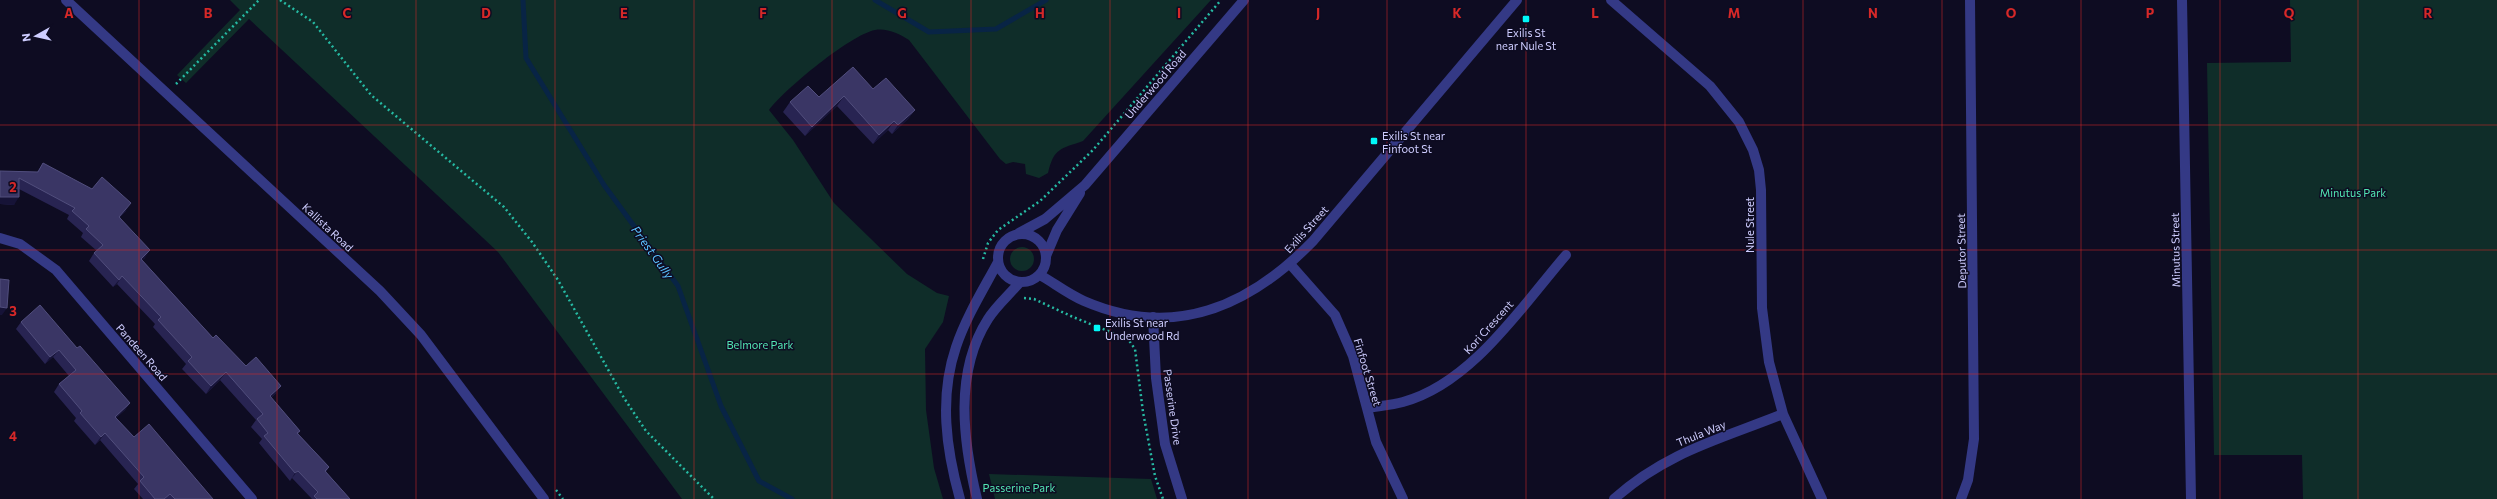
<svg xmlns="http://www.w3.org/2000/svg" width="2497" height="499" viewBox="0 0 2497 499" font-family="Commissioner,sans-serif">
  <style>
    .green { fill: #0f2d29 }
    .lines { fill: none; stroke-linecap: round; stroke-linejoin: round }
    .stream { stroke: #082445; stroke-width: 5 }
    .path { stroke: #26baa3; stroke-width: 2.5; stroke-dasharray: 2 3; stroke-linecap: butt }
    .minor { stroke: #343985; stroke-width: 10 }
    .tertiary { stroke: #343985; stroke-width: 10 }
    .wall { fill: #282452 }
    .shaded-wall { fill: #161337 }
    .building { fill: #3a3665; stroke: #514e7d }
    .grid { fill: none; stroke: #d62828; stroke-width: 1; stroke-opacity: 0.55 }
    .poi-dot { fill: #00f8f8; stroke: #0e0c22; stroke-width: 1.5 }
    .labels { text-anchor: middle; dominant-baseline: central; stroke-width: 3; stroke-linejoin: round; paint-order: stroke }
    .poi-label { font-size: 11px; fill: #cecdff; stroke: #0e0c22; text-anchor: start }
    .street-label { font-size: 11px; fill: #cecdff; stroke: #0e0c22 }
    .park-label { font-size: 11px; fill: #52e6b3; stroke: #0e0c22 }
    .water-label { font-size: 12px; font-style: italic; fill: #5bc3ff; stroke: #0e0c22 }
    .grid-label { font-size: 13px; text-anchor: middle; font-weight: bold; fill: #d62828; stroke: #0e0c22; stroke-width: 3; stroke-linejoin: round; paint-order: stroke }
  </style>
  <rect width="100%" height="100%" fill="#0e0c22"/>
  <path class="green" d="M230,0H1211L1083,141C1060,149 1054,148 1048,173L1039,178L1026,174L1025,164L1013,162L1006,164L1000,159L909,40C899,34 888,28 875,30C850,35 785,89 769,110L793,140L834,203L907,274L937,293L949,296L943,322L925,349L926,410L934,468L943,499H682L498,252L249,19L186,83L177,75L240,10Z
    M2290,0H2497V499H2303L2302,455H2214L2207,63L2291,62Z
    M1010 259a12 12 0 1 1 24 0a12 12 0 1 1-24 0Z
    M989,474L1151,479L1157,499H995Z"/>
  <g class="lines">
    <path class="stream" d="M523,0L526,58L604,185L678,286L721,406L759,481L792,499
      M875,0L929,32L996,29L1046,0"/>
    <path class="path" d="M280,0L313,22L371,95L504,207L532,242L558,280L624,398L646,431L714,499
      M176,84L259,0
      M983,259L988,243L998,230L1040,201L1093,150L1221,0
      M1024,298L1034,299L1073,317L1128,339L1135,349L1143,412L1155,476L1163,499
      M556,490L563,499"/>
    <path class="minor" d="M66,0L380,291L421,335L544,499
      M1611,0L1710,86L1739,122L1753,150L1759,170L1761,190L1762,308L1769,362L1783,414L1822,499
      M2182,0L2191,499
      M1019,233L1045,219L1085,185L1244,0
      M0,238L20,244L56,270L252,499
      M1046,256L1057,230L1080,193
      M1290,264L1335,315L1353,356L1376,442L1403,499
      M1153,317L1156,378L1165,444L1182,499
      M1367,408C1379,406 1392,405 1403,402C1471,384 1522,306 1566,255
      M1614,499C1666,452 1721,439 1783,414
      M1961,499L1968,480L1974,439L1970,0"/>
    <path class="tertiary" d="M998 258a24 24 0 1 1 48 0a24 24 0 1 1-48 0Z
      M1040,275C1054,283 1068,294 1084,301C1174,340 1249,307 1313,241L1517,0
      M960,499C946,449 939,397 956,347C966,317 983,290 998,262
      M977,499C963,441 954,372 988,319C996,306 1010,294 1020,282"/>
  </g>
  <path class="wall" d="M873,89L915,110L908,119L892,134L888,130L873,144L837,106L805,136L783,112L790,102Z
    M43,163L126,211L120,217L145,258L142,260L213,338L246,366L276,393L271,398L300,431L298,434L329,467L326,472L350,499H312L292,478L290,481L259,443L262,439L251,427L256,420L220,380L206,394L182,369L186,364L153,327L155,324L117,284L113,287L89,261L94,253L97,251L81,237L83,233L67,219L69,215L19,189L14,205L0,204V171L37,172Z
    M21,322L77,348L130,403L125,410L116,418L134,437L213,499H143L134,489L138,484L100,440L95,445L74,421L76,418L54,392L59,384L69,376L53,357L45,364L16,329Z"/>
  <path class="shaded-wall" d="M844,96L837,106L805,136L812,127Z
    M915,110L908,119L892,134L898,125Z
    M894,121L888,130L873,144L879,135Z
    M0,197H19L14,205L0,204Z
    M131,203L126,211L114,224L119,217Z
    M150,250L145,258L136,266L141,259Z
    M122,276L117,284L113,287L119,280Z
    M0,307L7,308L2,315H0Z
    M59,350L53,357L45,364L50,357Z
    M226,372L220,380L206,394L211,386Z
    M281,386L276,393L264,404L270,396Z
    M130,403L125,410L109,424L115,417Z
    M105,433L100,440L95,445L101,437Z
    M298,471L292,478L290,481L295,473Z"/>
  <path class="building" d="M853,67L873,89L886,78L915,110L898,125L894,121L879,135L844,96L812,127L790,102L808,86L819,97Z
    M43,163L92,189L102,177L131,203L119,217L150,250L141,259L213,338L216,335L246,366L256,357L281,386L270,396L300,431L297,433L329,467L325,471L350,499H317L314,496L318,492L298,471L295,473L264,436L268,433L257,419L263,414L226,372L211,386L188,361L192,357L158,320L161,317L122,276L119,280L94,253L103,245L86,229L89,226L72,211L75,208L19,178V197H0V171L38,172Z
    M0,279L9,280L7,308L0,307Z
    M40,305L77,348L80,346L130,403L115,417L134,437L149,424L213,499H175L170,494L164,499H155L140,481L144,477L105,433L101,437L80,413L82,411L59,384L76,370L59,350L50,357L21,322Z"/>
  <path class="grid" d="M139,0V499M277,0V499M416,0V499M555,0V499M694,0V499M832,0V499M971,0V499M1110,0V499M1248,0V499M1387,0V499M1526,0V499M1665,0V499M1803,0V499M1942,0V499M2081,0V499M2220,0V499M2358,0V499M0,125H2497M0,250H2497M0,374H2497"/>
  <g class="poi-dot">
    <rect x="1522" y="15" width="8" height="8" rx="2"/>
    <rect x="1370" y="137" width="8" height="8" rx="2"/>
    <rect x="1093" y="324" width="8" height="8" rx="2"/>
  </g>
  <g class="labels">
    <g class="poi-label">
      <text x="1526" y="32" text-anchor="middle">Exilis St<tspan x="1526" dy="13">near Nule St</tspan></text>
      <text x="1382" y="135">Exilis St near<tspan x="1382" dy="13">Finfoot St</tspan></text>
      <text x="1105" y="322">Exilis St near<tspan x="1105" dy="13">Underwood Rd</tspan></text>
    </g>
    <g class="street-label">
      <text transform="translate(1155 84) rotate(-49)">Underwood Road</text>
      <text transform="translate(1749 225) rotate(-90)">Nule Street</text>
      <text transform="translate(328 227) rotate(43)">Kallista Road</text>
      <text transform="translate(1306 229) rotate(-48)">Exilis Street</text>
      <text transform="translate(2175 250) rotate(-91)">Minutus Street</text>
      <text transform="translate(1961 251) rotate(-91)">Deputor Street</text>
      <text transform="translate(1488 327) rotate(-48)">Kori Crescent</text>
      <text transform="translate(142 352) rotate(49)">Pandeen Road</text>
      <text transform="translate(1368 372) rotate(73)">Finfoot Street</text>
      <text transform="translate(1173 407) rotate(82)">Passerine Drive</text>
      <text transform="translate(1701 433) rotate(-22)">Thula Way</text>
    </g>
    <g class="park-label">
      <text x="2353" y="192">Minutus Park</text>
      <text x="760" y="344">Belmore Park</text>
      <text x="1019" y="487">Passerine Park</text>
    </g>
    <g class="water-label">
      <text transform="translate(653 252) rotate(54)">Priest Gully</text>
    </g>
  </g>
  <g class="grid-label">
    <text x="69" y="18">A</text>
    <text x="208" y="18">B</text>
    <text x="347" y="18">C</text>
    <text x="486" y="18">D</text>
    <text x="624" y="18">E</text>
    <text x="763" y="18">F</text>
    <text x="902" y="18">G</text>
    <text x="1040" y="18">H</text>
    <text x="1179" y="18">I</text>
    <text x="1318" y="18">J</text>
    <text x="1457" y="18">K</text>
    <text x="1595" y="18">L</text>
    <text x="1734" y="18">M</text>
    <text x="1873" y="18">N</text>
    <text x="2011" y="18">O</text>
    <text x="2150" y="18">P</text>
    <text x="2289" y="18">Q</text>
    <text x="2428" y="18">R</text>
    <text x="13" y="192">2</text>
    <text x="13" y="316">3</text>
    <text x="13" y="441">4</text>
  </g>
  <g transform="translate(36 36) rotate(262)" stroke="#0e0c22" stroke-width="3" paint-order="stroke">
  <path d="M0-3L7 15L0 10L-7 15Z" fill="#cecdff"/>
  <text y="-6" font-size="11" font-weight="bold" text-anchor="middle" fill="#cecdff">N</text>
  </g>
</svg>
